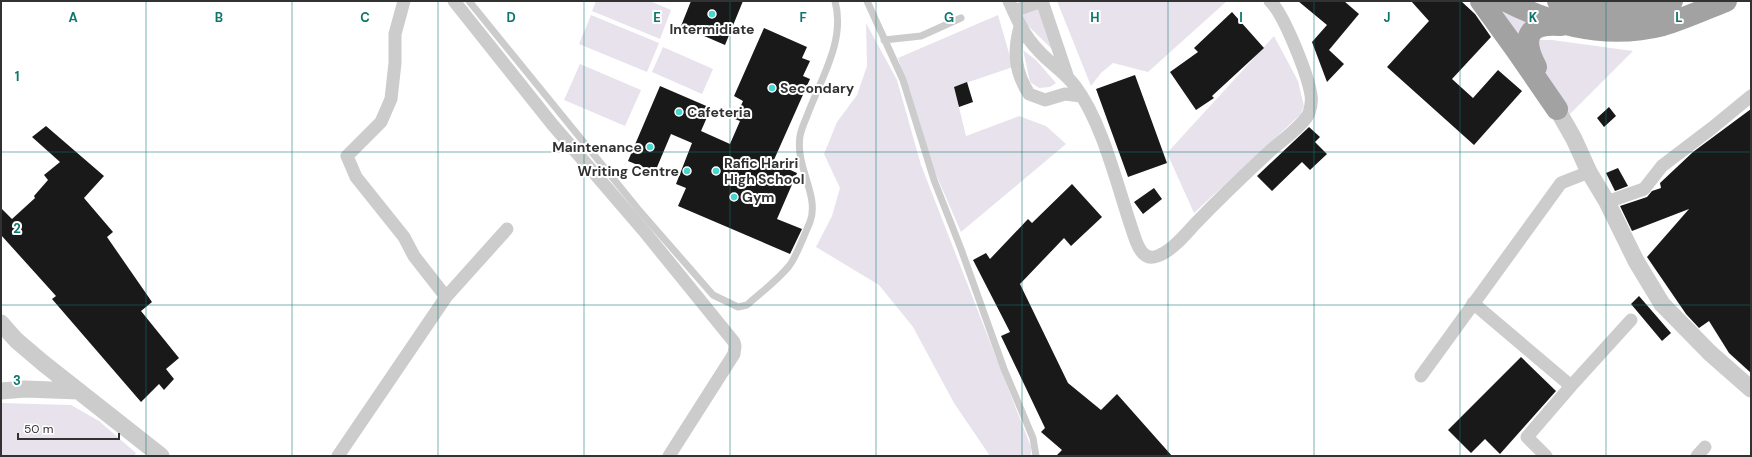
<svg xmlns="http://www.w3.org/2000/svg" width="1752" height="457" viewBox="0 0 1752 457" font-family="'DM Sans',sans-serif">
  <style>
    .green { fill: #e8e2ed }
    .building { fill: #191919 }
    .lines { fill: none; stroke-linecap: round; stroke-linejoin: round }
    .service { stroke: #ccc; stroke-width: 7 }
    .minor { stroke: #ccc; stroke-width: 13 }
    .tertiary { stroke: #ccc; stroke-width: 17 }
    .trunk { stroke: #a2a2a2; stroke-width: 22 }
    .grid { fill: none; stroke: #0f766e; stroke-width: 1; stroke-opacity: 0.55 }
    .poi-dot { fill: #48d6cf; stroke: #fff; stroke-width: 1.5 }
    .labels { text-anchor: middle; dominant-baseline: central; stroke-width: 4; stroke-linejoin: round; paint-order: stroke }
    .poi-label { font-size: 14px; font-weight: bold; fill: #323232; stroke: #fff; text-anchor: start }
    .grid-label { font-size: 13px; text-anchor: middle; font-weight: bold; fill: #0f766e; stroke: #fff; stroke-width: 4; stroke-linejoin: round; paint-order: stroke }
  </style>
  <rect width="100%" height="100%" fill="#fff"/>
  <path class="green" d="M596,1H650L671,10L660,39L592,11Z
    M1057,1H1227L1148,72L1113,63L1101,73L1091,86Z
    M1495,2L1535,20L1520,37Z
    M1037,8L1040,9L1056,53L1021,19L1022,13Z
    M591,15L659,43L647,72L579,44Z
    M998,15L1013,67L954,87L966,136L1019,116L1046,126L1066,144L961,232L934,170L898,58Z
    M866,23L897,80L921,165L1031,447V456H990L954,403L913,327L879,285L816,247L832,216L840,188L824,154L837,122L857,95L867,66Z
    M1274,36L1298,81L1304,106L1300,115L1194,213L1167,153Z
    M1539,40H1552L1633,51L1570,114L1542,70L1535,53Z
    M663,47L713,69L702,94L652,72Z
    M1023,50L1036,60L1056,83L1050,87L1039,88L1030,82Z
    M580,64L641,90L625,126L564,100Z
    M1,403L71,405L99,421L136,453L134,456H1Z"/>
  <path class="building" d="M691,1H743L725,45L681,26Z
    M1298,1H1344L1359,14L1329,50L1344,64L1327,82L1312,42L1327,25Z
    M1411,1H1461L1475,14L1491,37L1452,79L1473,98L1498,70L1522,91L1474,145L1387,67L1429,21Z
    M1232,12L1264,48L1212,96L1214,98L1196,110L1170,72L1198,52L1194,48Z
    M764,28L807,47L802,58L810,61L803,76L810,79L773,162L797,173L777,219L802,229L790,254L678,206L686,188L676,184L692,143L671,134L655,172L628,161L660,86L711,108L701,131L730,144L740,121L735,119L743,101L734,96Z
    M1135,75L1167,163L1128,177L1096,89Z
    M967,82L973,102L959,107L954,87Z
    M1609,107L1616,116L1604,127L1597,118Z
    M1751,109V373L1729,353L1709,321L1699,328L1686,314L1647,257L1689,209L1632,231L1620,206L1647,197L1652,191L1661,188L1660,183L1693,152Z
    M46,126L104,176L84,198L113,232L107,237L152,302L141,311L179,358L166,369L174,379L164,390L159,384L141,402L52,299L56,296L1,235V208L12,219L35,198L34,196L48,180L44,175L60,162L32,137Z
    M1309,127L1320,137L1315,142L1327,154L1310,170L1302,162L1272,191L1257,176Z
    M1618,168L1628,186L1615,191L1606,173Z
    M1072,184L1102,217L1071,246L1064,238L1020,284L1068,383L1101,410L1117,394L1172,456H1056L1062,450L1041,432L1045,428L1001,336L1010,332L973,260L986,253L990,259L1028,219L1032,223Z
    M1154,188L1162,199L1143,214L1134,202Z
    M1639,296L1671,333L1662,341L1631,304Z
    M1521,357L1556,391L1500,454L1485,439L1471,453L1448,430Z"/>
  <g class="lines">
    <path class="service" d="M469,1L638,209L713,295L738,307L747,305C760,293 778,280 789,266C796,258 805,233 810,222C820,196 795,167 800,136C801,130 804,123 807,116C820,80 846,41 835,1
      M867,1L903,80L934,180L961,249L1004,369L1033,438L1036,456
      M884,40L921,36L961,18"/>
    <path class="minor" d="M454,1L552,124L644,231L734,342L735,346L734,354L669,456
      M1009,1C1017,19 1024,36 1038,50C1049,63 1065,72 1075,86C1104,124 1119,194 1136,241C1139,249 1144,259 1154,257C1169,254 1184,236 1194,225C1219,199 1244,175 1270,151C1281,141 1303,126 1309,113C1311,107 1312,101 1311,95C1308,75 1284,14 1270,1
      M1042,1L1068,78
      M1014,11L1042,1
      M1020,27C1013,52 1015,72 1029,94L1045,100L1065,94L1081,96
      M1607,202L1644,189L1662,166L1712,128L1751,96
      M446,297L507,229
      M1473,303L1571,386L1527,437L1546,456
      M1421,376L1561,183L1589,172
      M1571,386L1631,320
      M338,456L446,297L414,256L404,237L356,177L347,156L381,122L391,99L395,63V34L404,1
      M1697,456L1705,447"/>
    <path class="tertiary" d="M1557,109L1574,139L1589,172L1607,202L1636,261L1662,304L1710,353L1751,389
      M1,323L16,340L43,363L161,456
      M1,391L25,389L79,391"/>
    <path class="trunk" d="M1481,1L1515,48L1557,109
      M1506,1C1555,26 1608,39 1663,25C1684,19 1705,9 1726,1
      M1558,1C1595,11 1635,13 1672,1
      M1536,67C1521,38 1527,22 1561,25"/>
  </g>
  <path class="grid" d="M146,1V456M292,1V456M438,1V456M584,1V456M730,1V456M876,1V456M1022,1V456M1168,1V456M1314,1V456M1460,1V456M1606,1V456M1,152H1751M1,305H1751"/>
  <g class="poi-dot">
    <circle cx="712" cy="14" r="4"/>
    <circle cx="772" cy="88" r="4"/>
    <circle cx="679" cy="112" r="4"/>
    <circle cx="650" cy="147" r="4"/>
    <circle cx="687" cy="171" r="4"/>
    <circle cx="716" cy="171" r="4"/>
    <circle cx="734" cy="197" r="4"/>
  </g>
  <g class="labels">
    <g class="poi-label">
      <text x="712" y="29" text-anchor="middle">Intermidiate</text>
      <text x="780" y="88">Secondary</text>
      <text x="687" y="112">Cafeteria</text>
      <text x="642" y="147" text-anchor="end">Maintenance</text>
      <text x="724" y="163">Rafic Hariri<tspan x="724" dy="16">High School</tspan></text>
      <text x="679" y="171" text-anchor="end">Writing Centre</text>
      <text x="742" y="197">Gym</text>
    </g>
  </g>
  <g class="grid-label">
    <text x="73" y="22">A</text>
    <text x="219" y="22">B</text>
    <text x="365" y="22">C</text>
    <text x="511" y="22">D</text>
    <text x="657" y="22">E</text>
    <text x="803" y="22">F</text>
    <text x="949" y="22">G</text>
    <text x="1095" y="22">H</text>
    <text x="1241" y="22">I</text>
    <text x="1387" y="22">J</text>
    <text x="1533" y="22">K</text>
    <text x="1679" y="22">L</text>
    <text x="17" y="81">1</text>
    <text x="17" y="233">2</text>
    <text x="17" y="385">3</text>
  </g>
  <rect width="1752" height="457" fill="none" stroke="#323232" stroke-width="4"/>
  <path d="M18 433v6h101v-6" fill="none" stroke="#323232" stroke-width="2"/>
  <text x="24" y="433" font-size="12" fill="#323232" stroke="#ffffff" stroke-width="3" paint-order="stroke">50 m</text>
</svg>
